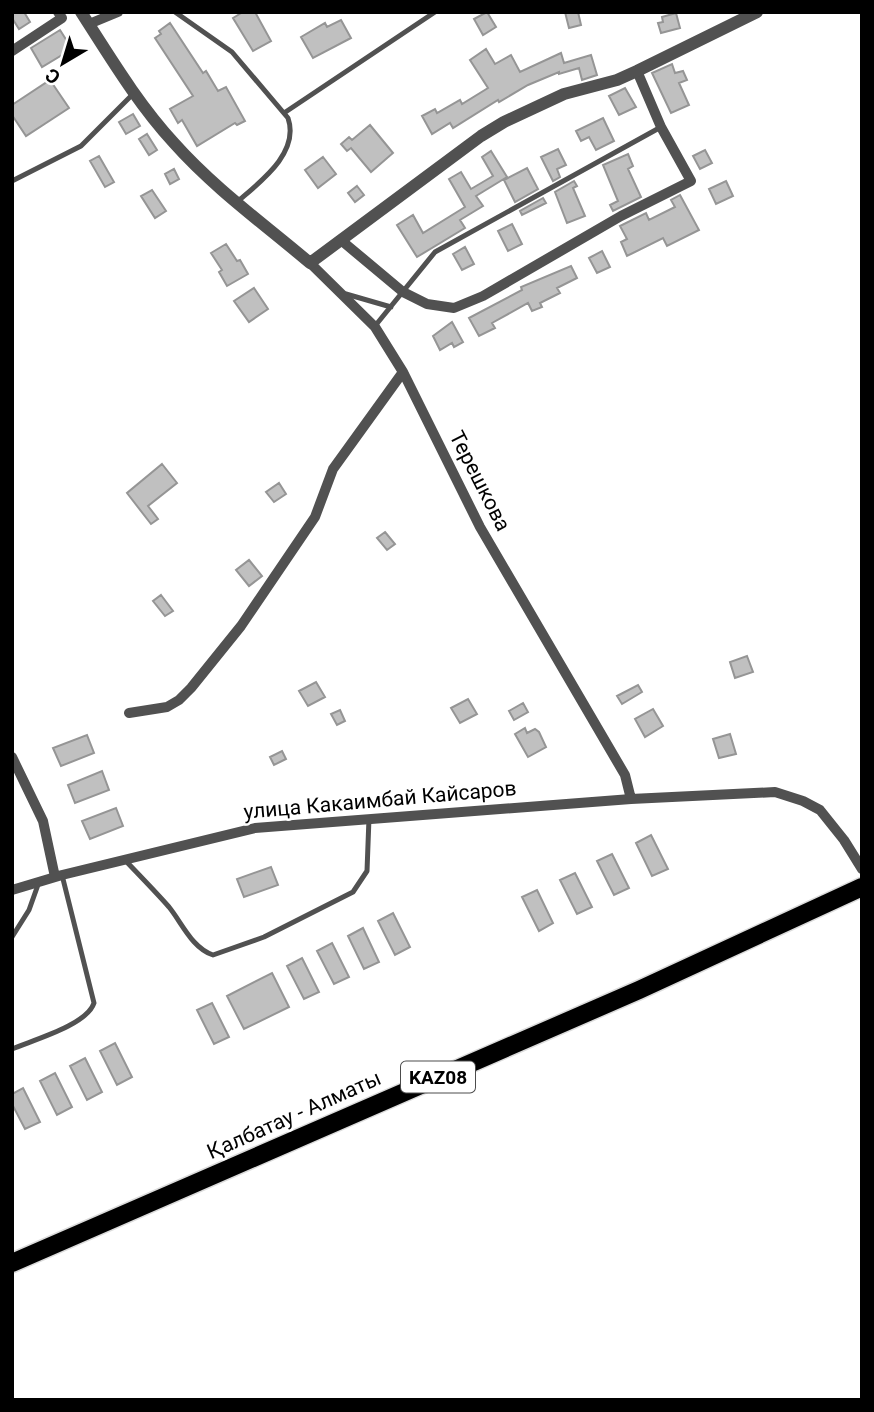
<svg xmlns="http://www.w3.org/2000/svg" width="874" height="1412" viewBox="0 0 874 1412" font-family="Roboto,sans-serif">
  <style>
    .building { fill: #c0c0c0; stroke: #959595; stroke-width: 2 }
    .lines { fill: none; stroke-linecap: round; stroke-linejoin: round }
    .trunk-casing { stroke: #dbdbdb; stroke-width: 21 }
    .service { stroke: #515151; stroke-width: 5 }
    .minor { stroke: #515151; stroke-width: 10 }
    .tertiary { stroke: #515151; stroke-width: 12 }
    .trunk { stroke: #000; stroke-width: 18 }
    .labels { text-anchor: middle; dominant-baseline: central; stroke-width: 5; stroke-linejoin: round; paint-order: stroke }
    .shield { fill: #fff; stroke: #4c4c4c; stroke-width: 2 }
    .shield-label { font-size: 19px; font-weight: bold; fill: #000 }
    .street-label { font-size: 21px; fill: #000; stroke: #fff }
  </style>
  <rect width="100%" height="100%" fill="#fff"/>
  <path class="building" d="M12,12H24L30,22L19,29L12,18Z
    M243,12H255L271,41L253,51L233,18Z
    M487,12L496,27L483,35L474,19Z
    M565,12H578L581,25L569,28Z
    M676,13L680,28L661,33L658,23L663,22L662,17Z
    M341,20L351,38L313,58L301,37L325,23L327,27Z
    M170,23L203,73L206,71L218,91L226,87L245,121L237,125L235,123L197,146L182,120L178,123L170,109L193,96L155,38L161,34L159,31Z
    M60,30L72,49L42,67L31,48Z
    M486,49L495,64L511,55L520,72L561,53L564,63L591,55L597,75L582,80L579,68L559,74V72L528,85L499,102L498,100L453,128L450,123L432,134L422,116L435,109L437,113L460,100L462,104L488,88L470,60Z
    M672,64L675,73L683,71L687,80L679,83L689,105L671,113L652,73Z
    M50,80L69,108L26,136L12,115V105Z
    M625,88L636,107L619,115L609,96Z
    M133,114L140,126L126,134L119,122Z
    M603,118L614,141L596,150L589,137L581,141L576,131Z
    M370,125L393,153L371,172L351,148L347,151L341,144L349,137L352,140Z
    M147,134L157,150L149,155L139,139Z
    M558,149L566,165L557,169L560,177L553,181L541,157Z
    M705,150L712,163L700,169L693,156Z
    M491,151L507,177L476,196L483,206L460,220L465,228L417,257L397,225L413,215L423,233L465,207L449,179L461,172L471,189L493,176L482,157Z
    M628,154L633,166L628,169L641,197L613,211L610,205L618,201L603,165Z
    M99,156L114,182L105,187L90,161Z
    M323,157L336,174L318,188L305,170Z
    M527,168L538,189L515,202L504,180Z
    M174,169L179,179L170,184L165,174Z
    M574,181L577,186L573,188L585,216L567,223L555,192Z
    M726,181L733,196L716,204L709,189Z
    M357,186L364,195L355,202L348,193Z
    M152,190L166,211L155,218L141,196Z
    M680,195L699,230L667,246L663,238L627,256L621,242L627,239L620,226L646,213L649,220L675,207L671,200Z
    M543,198L546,203L522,215L520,211Z
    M512,224L522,244L508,251L498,231Z
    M226,244L237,261L240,260L248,274L227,286L219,272L222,270L211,253Z
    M465,247L474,264L462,270L453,254Z
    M602,251L610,267L597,273L589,258Z
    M571,266L577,278L557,288L560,293L540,303L542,307L532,311L528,303L492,323L495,328L479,336L469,318L522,290L521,287Z
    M254,288L268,309L249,322L234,301Z
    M452,322L463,342L454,347L452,343L440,350L433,336Z
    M162,464L177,483L148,506L158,519L151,524L127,493Z
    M279,483L286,494L274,502L266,492Z
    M385,532L395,544L387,550L377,538Z
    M249,560L262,576L249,586L236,570Z
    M161,595L173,611L165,616L153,601Z
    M747,656L753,672L735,678L730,662Z
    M316,682L325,697L308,706L299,691Z
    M638,685L642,692L622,704L617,696Z
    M468,699L477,714L460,723L451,708Z
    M523,703L528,712L514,720L509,711Z
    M653,709L663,726L645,737L635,719Z
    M340,710L345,721L337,725L331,714Z
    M525,728L527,733L535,729L539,732L546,747L528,757L515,734Z
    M730,734L736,754L719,758L713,739Z
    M87,735L94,753L61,766L53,748Z
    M282,751L286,759L274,765L270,757Z
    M102,771L109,790L75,803L68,785Z
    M116,808L123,826L90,839L82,821Z
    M651,835L668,869L652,876L636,843Z
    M612,854L629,888L614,895L597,861Z
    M271,867L278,885L244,897L237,879Z
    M575,873L592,907L577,914L560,880Z
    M537,890L553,923L539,931L522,897Z
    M393,913L410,947L395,955L378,921Z
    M363,928L379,962L364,969L348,936Z
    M332,943L349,977L334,984L317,951Z
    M302,958L319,992L304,999L287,966Z
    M272,973L289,1007L244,1029L227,996Z
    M212,1003L229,1037L214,1044L197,1010Z
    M115,1043L132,1077L117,1085L100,1051Z
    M85,1058L102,1092L87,1100L70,1066Z
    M55,1073L72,1107L57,1115L40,1081Z
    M23,1088L40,1122L25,1129L12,1104V1094Z"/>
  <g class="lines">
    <g class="trunk-casing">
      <path id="trunk" d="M12,1263L639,990L862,887"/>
    </g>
    <path class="service" d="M175,12L232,52L288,118C300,153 260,182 237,202
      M284,113L435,12
      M12,181L81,146L134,93
      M346,294L391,307
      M375,326L435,252L661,127
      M124,859C139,875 155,891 169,907C182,923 192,948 213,955L264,937L353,892L367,871L369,818
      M12,937L29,910L39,882
      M12,1049C33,1040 87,1025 94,1003L62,875"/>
    <path class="minor" d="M89,24L118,12
      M12,51L62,18L58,12
      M342,241L403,292L427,304L454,308L483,296L621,216L691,181L661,127L637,71
      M310,263L375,327L403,372L480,527L625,775L631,799
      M129,713L167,707L179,700L191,688L241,626L315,517L333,469L403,372
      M12,757L43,821L55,877
      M12,890L62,875L255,828L631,799L775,792L803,801L820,810L844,840L862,869"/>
    <path class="tertiary" d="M81,12C110,57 138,104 174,143C214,188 264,224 310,263L481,136L504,122L564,94L617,80L637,71L757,12"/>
    <use href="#trunk" class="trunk"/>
  </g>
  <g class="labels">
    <rect class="shield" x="401" y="1061.5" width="74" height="31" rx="5"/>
    <g class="shield-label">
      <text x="438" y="1077">KAZ08</text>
    </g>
    <g class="street-label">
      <text transform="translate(480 481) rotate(63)">Терешкова</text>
      <text transform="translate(380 800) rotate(-5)">улица Какаимбай Кайсаров</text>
      <text transform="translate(294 1115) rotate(-24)">Қалбатау - Алматы</text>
    </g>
  </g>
  <rect width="874" height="1412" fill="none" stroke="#000000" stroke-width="28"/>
  <g transform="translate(63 63) rotate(218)" stroke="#ffffff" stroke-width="5" paint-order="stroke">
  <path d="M0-5L12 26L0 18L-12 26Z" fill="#000000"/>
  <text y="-10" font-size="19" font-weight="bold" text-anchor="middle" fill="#000000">С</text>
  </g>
</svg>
